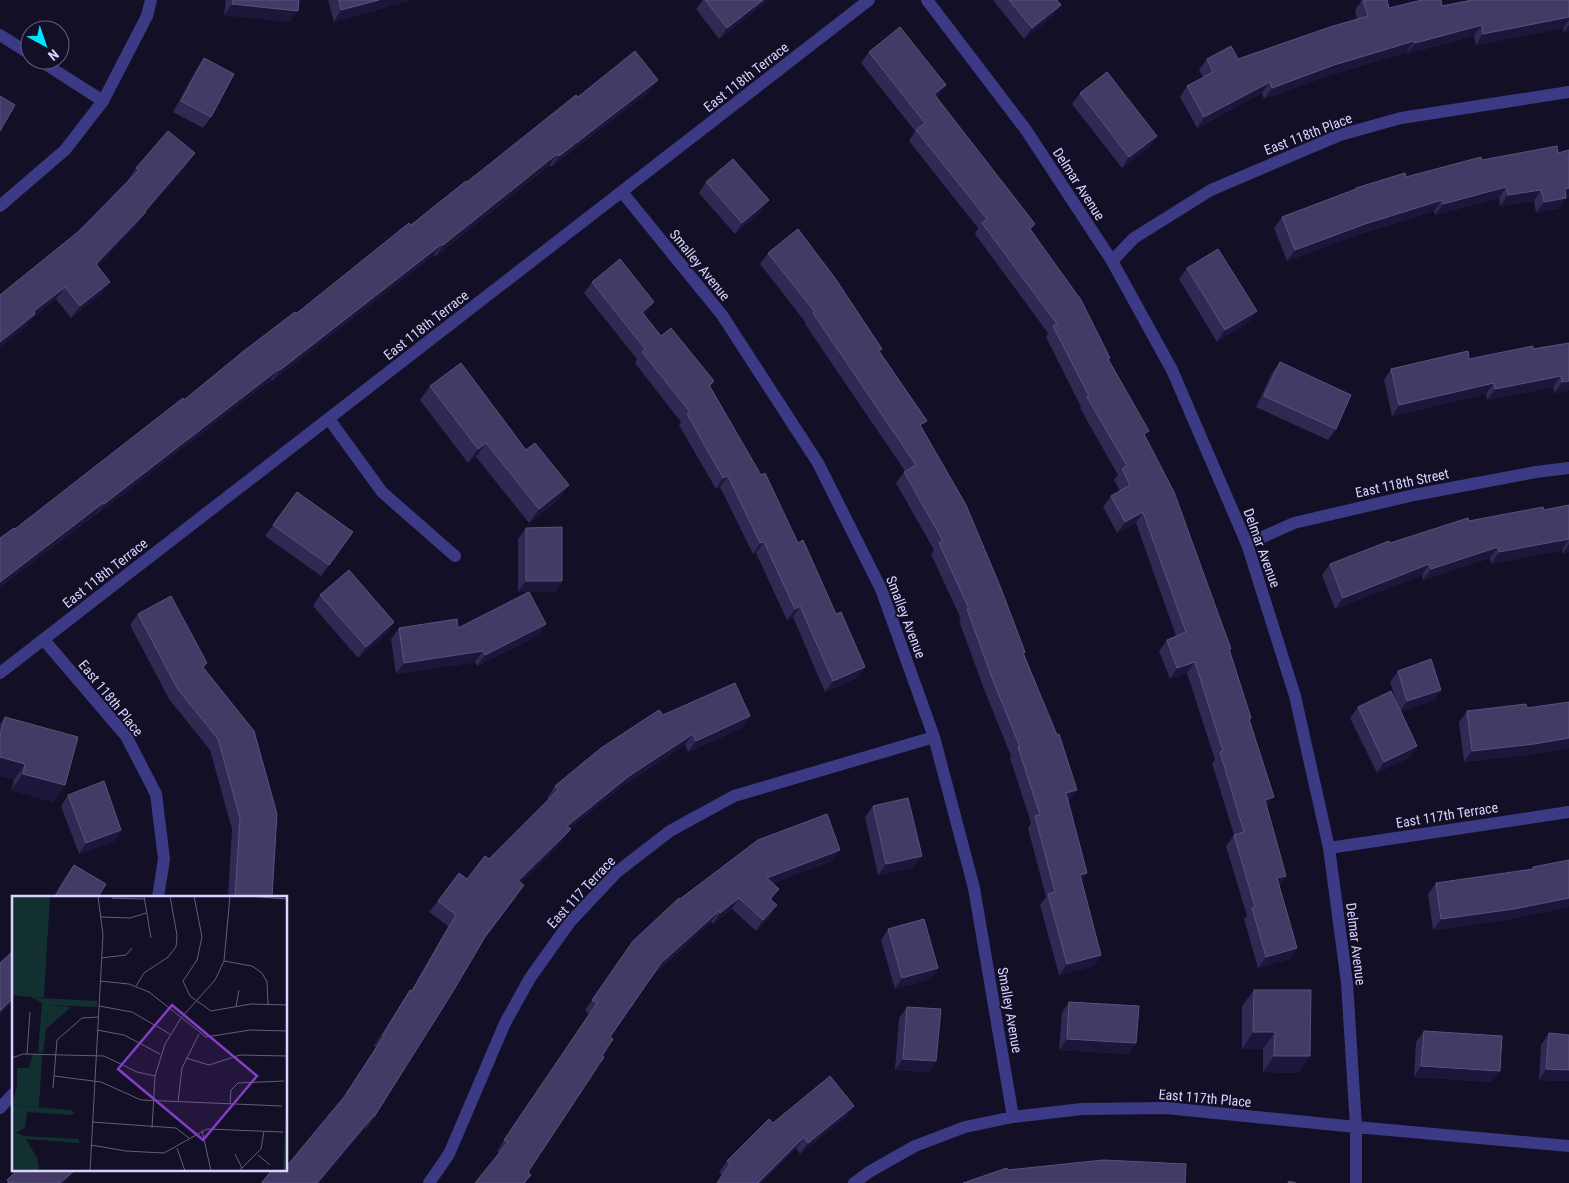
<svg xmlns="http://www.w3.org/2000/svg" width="1569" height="1183" viewBox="0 0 1569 1183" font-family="'Roboto Condensed',sans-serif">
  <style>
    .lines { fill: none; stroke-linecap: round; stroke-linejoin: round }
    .minor { stroke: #3d3a85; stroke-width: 12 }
    .wall { fill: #312854 }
    .shaded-wall { fill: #1d163a }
    .building { fill: #433a66; stroke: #5a527e }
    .labels { text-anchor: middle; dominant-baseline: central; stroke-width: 4; stroke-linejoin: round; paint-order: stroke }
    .street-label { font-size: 14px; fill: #d9d4ff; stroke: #130f26 }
    .inset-road { fill: none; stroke: #625e7d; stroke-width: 1 }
    .view { fill: #843dc5; fill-opacity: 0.15; stroke: #843dc5; stroke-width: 2.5 }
    .inset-edge { fill: none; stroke: #d9d4ff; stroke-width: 2.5 }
  </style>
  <rect width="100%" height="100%" fill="#130f26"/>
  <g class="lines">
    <path class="minor" d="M927,0L1026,130L1112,261L1172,370L1247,544L1295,696L1329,848L1347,983L1356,1127V1183
      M0,35L30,54
      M39,60L103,101
      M622,192L722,315L818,463L881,589L934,737L974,888L1013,1117
      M0,206L65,150L103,101L147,16L151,0
      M1112,261L1134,238L1211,190L1340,135L1401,118L1569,92
      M329,419L382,492L455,556
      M1247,544L1294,523L1414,495L1536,472L1569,468
      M44,640L126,736L156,794L164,859L158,897
      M0,673L869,0
      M1329,848L1569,812
      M0,1108L14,1093
      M429,1183L449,1154L505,1023L530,978L570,922L617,872L670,831L734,796L934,737
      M854,1183L869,1172L915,1146L965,1127L1013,1117L1082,1109L1166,1108L1356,1127L1569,1146"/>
  </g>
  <path class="wall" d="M226,0H299L290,22L224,15Z
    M328,0H412L334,22Z
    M703,0H769L719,39L696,9Z
    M993,0H1057L1053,16L1024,39Z
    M1362,0H1387L1389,8L1569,0V31L1564,32L1563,28L1476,45L1474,36L1407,54V52L1327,76L1264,99L1262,93L1197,128L1180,97L1187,86L1203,77L1199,70L1207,59H1238L1357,19L1355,10Z
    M869,52L946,85L937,97L1031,231L1109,360L1145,437L1230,651L1251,718L1250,721L1267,807L1286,876L1279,886L1297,948L1289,959L1258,968L1244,919L1247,916L1226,846L1234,835L1212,763L1215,760L1187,673L1170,679L1159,651L1167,640L1176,636L1136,523L1117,533L1103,507L1111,496L1120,491L1114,480L1118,475L1080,408L1081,407L1046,337L1048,333L975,234L978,228L909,141L915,131L861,63Z
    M204,58L211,117L203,128L173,112L196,70Z
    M650,91L551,167L550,165L436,256L434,255L272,381L271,380L96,515V514L0,587V538L15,529L184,400L578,97Z
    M1080,93L1157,136L1149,147L1122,168L1072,104Z
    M1569,150V197L1566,198L1558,209L1536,213L1534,201L1500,206L1499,198L1435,215L1434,211L1357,235L1287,261L1274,228L1282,217L1354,190L1356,188L1482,160L1558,153Z
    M186,166L145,213L137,224L97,266L110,282L101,294L71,318L56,299L32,318L27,326L79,231L128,181V180L136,168Z
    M706,182L761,211L735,234L699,193Z
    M768,253L880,353L922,428L1025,652L1024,654L1077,790L1068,801L1087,873L1082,881L1101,955L1094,966L1059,975L1040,905L1046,897L1028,828L1031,823L1010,758L1011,756L984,689L959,621L961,619L931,554L934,550L896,483L905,471L805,324L806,323L760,264Z
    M1187,268L1249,322L1217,342L1179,279Z
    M592,282L654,302L646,313L644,315L661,336L714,381L710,387L798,543L865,667L857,678L825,692L793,617L787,620L756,553L753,554L720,487L716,489L679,425L681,422L635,363L637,359L584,293Z
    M1569,343V390L1554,393L1553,387L1487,400L1486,394L1392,416L1384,380L1391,369L1469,359Z
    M1280,362L1336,429L1328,440L1256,407L1272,373Z
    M430,386L526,450L559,499L529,523L476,457L468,463L420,400Z
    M297,492L353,532L321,576L265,536Z
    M1569,505V552L1563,554L1562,550L1491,564L1490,558L1423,580L1422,575L1335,609L1322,575L1330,564L1390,543L1469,521L1544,510Z
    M526,528L562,581L555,592H530L539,635L477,666L475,662L396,674L391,639L399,628H458L528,592H518V539Z
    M320,595L394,622L387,633L358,658L313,606Z
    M138,614L207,663L204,668L272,897H228L232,829L210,750L169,699L130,625Z
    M1398,671L1441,690L1433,701L1401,711L1417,746L1410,757L1377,773L1350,718L1358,707L1397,703L1390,682Z
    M1569,702V748L1526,755L1464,762L1459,722L1467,711L1527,708Z
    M663,715L750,716L742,728L688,752L685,745L621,787L570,828L562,841L520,883L516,897L483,940L374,1117L366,1129L365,1128L319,1183H261L273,1169L281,1173L342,1100L376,1047L374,1046L402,1002L410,990L411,991L448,926L429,912L438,901L467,879L489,859L549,800L547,798L555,786Z
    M5,717L65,785L53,802L11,790L14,780L0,776V724Z
    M68,795L121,830L114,841L79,854L61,806Z
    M873,806L914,867L878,875L865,817Z
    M1569,860V907L1506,920L1433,930L1428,894L1436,883L1532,869L1533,867Z
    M832,861L773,883L770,916L756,931L732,909L713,924L711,922L654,974L610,1037L528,1172L531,1175L525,1183H475L500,1153L497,1151L589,1014L585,1010L633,941L680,899Z
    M74,865L98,897H53L66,876Z
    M888,929L938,968L930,979L895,989L881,940Z
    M1254,990L1299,1073L1263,1072V1049H1242V1006Z
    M1069,1002L1136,1043L1128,1054L1059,1050L1062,1013Z
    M907,1007L929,1072L895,1070L899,1018Z
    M1424,1031L1492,1082L1414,1077L1416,1042Z
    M1549,1033L1569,1035V1081L1539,1080L1541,1045Z
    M854,1106L846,1117L800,1154L796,1148L761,1183H717L722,1175L719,1172L727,1161L773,1123Z"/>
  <path class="shaded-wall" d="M379,0H412L334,22L341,10Z
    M763,0H769L719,39L727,28Z
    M232,4L298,11L290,22L224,15Z
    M1061,5L1053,16L1024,39L1032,28Z
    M1569,17V20L1563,28L1476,45L1483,34Z
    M1482,25L1474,36L1407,54L1415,43Z
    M1569,25V31L1564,32Z
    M1414,41L1407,52L1327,76L1264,99L1272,88L1334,65Z
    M658,80L650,91L551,167L559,156Z
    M1270,82L1262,93L1197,128L1204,117Z
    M946,85L938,96L927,105L934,94Z
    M1157,136L1149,147L1122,168L1129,157Z
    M195,153L186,166L145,213L137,224L87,276L96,264L145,211Z
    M557,154L550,165L436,256L443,245Z
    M1506,187L1499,198L1435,215L1443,204Z
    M1569,188V197L1566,198L1558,209L1536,213L1544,202L1565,189Z
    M1541,190L1534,201L1500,206L1508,195Z
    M769,200L761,211L735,234L742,223Z
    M1442,200L1434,211L1357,235L1287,261L1295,250L1365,224Z
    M442,244L434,255L272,381L280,370Z
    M110,282L101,294L71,318L80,306Z
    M65,287L56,299L32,318L27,326L0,347V342L34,311Z
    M654,302L646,313L634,323L642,312Z
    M1257,311L1249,322L1217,342L1225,330Z
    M279,369L271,380L96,515L104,504Z
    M1561,376L1553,387L1487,400L1495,389Z
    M1569,381V390L1554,393L1562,382Z
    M1494,383L1486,394L1392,416L1399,405Z
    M486,443L476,457L468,463L478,449Z
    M728,476L720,487L716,489L723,478Z
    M569,485L559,499L529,523L539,509Z
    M103,503L96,514L0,587V582Z
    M1143,512L1136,523L1117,533L1125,522Z
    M1569,539L1562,550L1491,564L1499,552Z
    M764,542L756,553L753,554L760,543Z
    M1569,544V552L1563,554Z
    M1498,547L1490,558L1423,580L1431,569Z
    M1429,564L1422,575L1335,609L1343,598Z
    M526,581H562L555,592H518Z
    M800,606L793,617L787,620L795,609Z
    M394,622L387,633L358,658L366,647Z
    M546,624L539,635L477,666L485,655Z
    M483,651L475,662L396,674L404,663Z
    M1195,662L1187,673L1170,679L1177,668Z
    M865,667L857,678L825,692L833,681Z
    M1441,690L1433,701L1400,712L1407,701Z
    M750,716L742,728L688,752L696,741Z
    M693,734L685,745L621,787L559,837L567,826L629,776Z
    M1569,738V748L1526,755L1464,762L1472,751Z
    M1417,746L1410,757L1377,773L1384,762Z
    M0,757L25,764L14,780L0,776Z
    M23,774L65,785L53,802L11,790Z
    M1077,790L1069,801L1058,804L1066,793Z
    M1274,797L1266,808L1265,800Z
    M571,829L562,841L510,893L518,881Z
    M121,830L114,841L79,854L86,843Z
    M840,850L832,861L759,888L767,878Z
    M922,856L914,867L878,875L886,864Z
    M1087,873L1079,885L1080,875Z
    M1286,876L1278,887L1277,878Z
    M739,898L732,909L713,924L720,913Z
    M1569,898V907L1506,920L1433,930L1441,919Z
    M777,905L770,916L756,931L763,920Z
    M719,911L711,922L653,974L661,963Z
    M1297,948L1289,959L1258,968L1266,957Z
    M1101,955L1094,966L1059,975L1067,964Z
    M938,968L930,979L895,989L902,978Z
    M14,997V1001L0,1015V1011Z
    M1253,1032H1275L1263,1049H1242Z
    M1067,1039L1136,1043L1128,1054L1059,1050Z
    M1274,1056H1310L1299,1073L1263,1072Z
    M903,1059L936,1061L929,1072L895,1070Z
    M1421,1066L1500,1071L1492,1082L1414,1077Z
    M1546,1069L1569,1070V1081L1539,1080Z
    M854,1106L846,1117L800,1154L808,1143Z
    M373,1116L365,1128L319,1183H317Z
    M804,1137L796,1148L761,1183H758Z
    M72,1169H76L65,1183H60Z"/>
  <path class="building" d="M233,0H299L298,11L232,4Z
    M339,0H379L341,10Z
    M705,0H763L727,28Z
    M1009,0H1057L1061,5L1032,28Z
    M1363,0H1387L1389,8L1422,0H1441L1442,6L1472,0H1569V17L1483,34L1482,25L1415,43L1414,41L1334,65L1272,88L1270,82L1204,117L1187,86L1213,72L1207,59L1231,46L1238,59L1330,27L1368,16Z
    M900,27L946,85L934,94L1035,224L1030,229L1081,300L1110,358L1108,359L1149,431L1144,434L1174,492L1231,649H1229L1251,718L1249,719L1274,797L1265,800L1286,876L1277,878L1297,948L1266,957L1252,908L1255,907L1234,835L1244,832L1220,752L1223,751L1195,662L1177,668L1167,640L1186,632L1143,512L1125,522L1111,496L1130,485L1122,469L1127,466L1087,397L1089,396L1053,326L1057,324L982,223L987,219L916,130L925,123L869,52Z
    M635,51L658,80L559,156L557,154L443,245L442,244L280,370L279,369L104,504L103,503L0,582V538L14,528L15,529L183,398L184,400L245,350L295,312L297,313L409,223L411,225L466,181L467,182L576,95L578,97Z
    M204,58L234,74L211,117L181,101Z
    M1107,72L1157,136L1129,157L1080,93Z
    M0,96L15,105L0,131Z
    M168,131L195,153L145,211L146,212L96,264L110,282L80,306L65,287L34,311L35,314L0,342V295L79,231L139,170L136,168Z
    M1557,146L1558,153L1569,150V188L1565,189L1566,198L1544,202L1541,190L1508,195L1506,187L1443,204L1442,200L1365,224L1295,250L1282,217L1356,189V188L1405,173L1406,177L1481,157L1482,160Z
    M733,159L769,200L742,223L706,182Z
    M798,229L835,278L882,349L879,351L927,421L920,425L966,505L1000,586L1025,652L1023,653L1057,735L1059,734L1077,790L1066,793L1087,873L1080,875L1101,955L1067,964L1048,894L1055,892L1035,816L1040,815L1018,747H1020L992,678L967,609H969L939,543L943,541L904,472L916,465L813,313L815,312L768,253Z
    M1218,249L1257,311L1225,330L1187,268Z
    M620,259L654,302L642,312L661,336L671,328L714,381L709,385L761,475L765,473L798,543L803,540L836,614L841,612L865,667L833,681L800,606L795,609L764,542L760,543L728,476L723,478L687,414L690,412L642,352L645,349L592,282Z
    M1569,343V381L1562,382L1561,376L1495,389L1494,383L1399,405L1391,369L1468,351L1469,359L1533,346V349Z
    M1280,362L1351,395L1336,429L1264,396Z
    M461,363L526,450L535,443L569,485L539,509L486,443L478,449L430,386Z
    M297,492L353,532L329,565L273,525Z
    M1569,505V539L1499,552L1498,547L1431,569L1429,564L1343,598L1330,564L1389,541L1390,543L1468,518L1469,521L1543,507L1544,510Z
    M562,527V581H526V528Z
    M349,570L394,622L366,647L320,595Z
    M529,592L546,624L485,655L483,651L404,663L399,628L457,619L458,628Z
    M171,596L207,663L202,666L254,731L277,814L272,897L235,896L240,818L218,739L177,688L138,614Z
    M1431,659L1441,690L1407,701L1398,671Z
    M735,683L750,716L696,741L693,734L629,776L567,826L571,829L518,881L524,885L485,937L452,993L374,1117L373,1116L317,1183H263L262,1182L273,1169H277L281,1173L284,1169H286V1167L344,1097L384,1036L383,1035L410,990L412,991L456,915L438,901L459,873L467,879L485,856L489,859L558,790L555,786L601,748L659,710L663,715Z
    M1391,691L1417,746L1384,762L1358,707Z
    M1569,702V738L1534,744L1472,751L1467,711L1526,704L1527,708Z
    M5,717L78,737L65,785L23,774L25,764L0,757V735Z
    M104,781L121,830L86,843L68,795Z
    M908,798L922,856L886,864L873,806Z
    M827,814L840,850L767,878L779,889L770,899L777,905L763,920L739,898L720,913L719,911L661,963L610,1037L613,1039L602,1056L604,1057L528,1172L531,1175L524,1183H475L508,1142L504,1140L597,1003L592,1000L633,941L679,898L680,899L758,840Z
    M1569,860V898L1514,909L1441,919L1436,883L1533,869V867Z
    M74,865L106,884L98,897H55Z
    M924,919L938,968L902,978L888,929Z
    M14,950V997L0,1011V963Z
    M1254,990H1311L1310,1056H1274L1275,1032H1253Z
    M1069,1002L1139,1006L1136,1043L1067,1039Z
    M907,1007L941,1009L936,1061L903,1059Z
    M1424,1031L1502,1036L1500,1071L1421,1066Z
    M1549,1033L1569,1035V1070L1546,1069Z
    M830,1076L854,1106L808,1143L804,1137L758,1183H717L730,1164L727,1161L769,1119L773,1123Z
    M1103,1160L1186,1164L1185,1183H963L1007,1168L1008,1170Z
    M18,1169H74L75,1170L60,1183H7L9,1182L7,1180Z
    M1289,1181L1296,1183H1288Z"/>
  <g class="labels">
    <g class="street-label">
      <text transform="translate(746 77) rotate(-38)">East 118th Terrace</text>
      <text transform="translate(1308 134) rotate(-21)">East 118th Place</text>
      <text transform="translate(1079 184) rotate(57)">Delmar Avenue</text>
      <text transform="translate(700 265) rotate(51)">Smalley Avenue</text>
      <text transform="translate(426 325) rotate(-38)">East 118th Terrace</text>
      <text transform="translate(1402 483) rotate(-12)">East 118th Street</text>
      <text transform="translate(1262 548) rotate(70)">Delmar Avenue</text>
      <text transform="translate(105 573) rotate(-38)">East 118th Terrace</text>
      <text transform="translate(906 617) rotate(69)">Smalley Avenue</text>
      <text transform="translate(111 698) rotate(51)">East 118th Place</text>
      <text transform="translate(1447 815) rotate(-9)">East 117th Terrace</text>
      <text transform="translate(581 892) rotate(-47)">East 117 Terrace</text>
      <text transform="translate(1356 944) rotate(83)">Delmar Avenue</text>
      <text transform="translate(1010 1010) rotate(80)">Smalley Avenue</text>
      <text transform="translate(1205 1098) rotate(5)">East 117th Place</text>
    </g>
  </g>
  <g transform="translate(12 896)">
    <rect width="275" height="275" fill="#130f26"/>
    <path d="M37,109L59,111L34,133ZM0,247L3,248L11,275H0Z" fill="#12302f"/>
    <path d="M0,94L28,102L85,105V111L37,109L31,157L26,156L30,107L19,101L0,99ZM0,209L59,214L63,217L60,219L15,216L13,232L4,237L12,240L67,243V247L14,243L25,262L27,275H11L0,247ZM274,212L275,275H271Z" fill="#12302f"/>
    <path d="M0,0H38L32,101L28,102L0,94ZM21,158L30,159L27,211L0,209L5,190V172H17Z" fill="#12302f"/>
    <path class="inset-road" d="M132,0L139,42M182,0L190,41L185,64L171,85L178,100L199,115L239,108L275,109M236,0L275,3M100,2L132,3M88,21L118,22L134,17M89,62L114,59L120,52M212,65L240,70L250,77L255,86L256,108M88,85L117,88L137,96L194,141L238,134L275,135M124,90L132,77L156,61L164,51L165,39L158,0M87,110L120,116L158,138M224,110L227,94M85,134L112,139L148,158M15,158L18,116M0,162L11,158L92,160L125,176L143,180M174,162L197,169L228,159L274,160M42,180L89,186L129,204L270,210M41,192L45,144L70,122L86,121M166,206L170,172L187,138M218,208L219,194L226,187L272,185M80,226L164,232L177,242M140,232L143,180L153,148L169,122L203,84L212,65L218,0M190,234L199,275M79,249L114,255L152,257L195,233L271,236M165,252L173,275M223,258L230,272M246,259L258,269M78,275L91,39L86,0M227,275L249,253L252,235"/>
    <path class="view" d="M160,109L245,180L191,244L106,173Z"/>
    <rect width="275" height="275" class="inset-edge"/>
  </g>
  <g transform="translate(45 45) rotate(140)"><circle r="24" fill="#130f26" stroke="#625e7d"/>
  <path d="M0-4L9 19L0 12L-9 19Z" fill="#00e5ff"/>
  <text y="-8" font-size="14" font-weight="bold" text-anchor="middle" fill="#d9d4ff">N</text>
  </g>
</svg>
